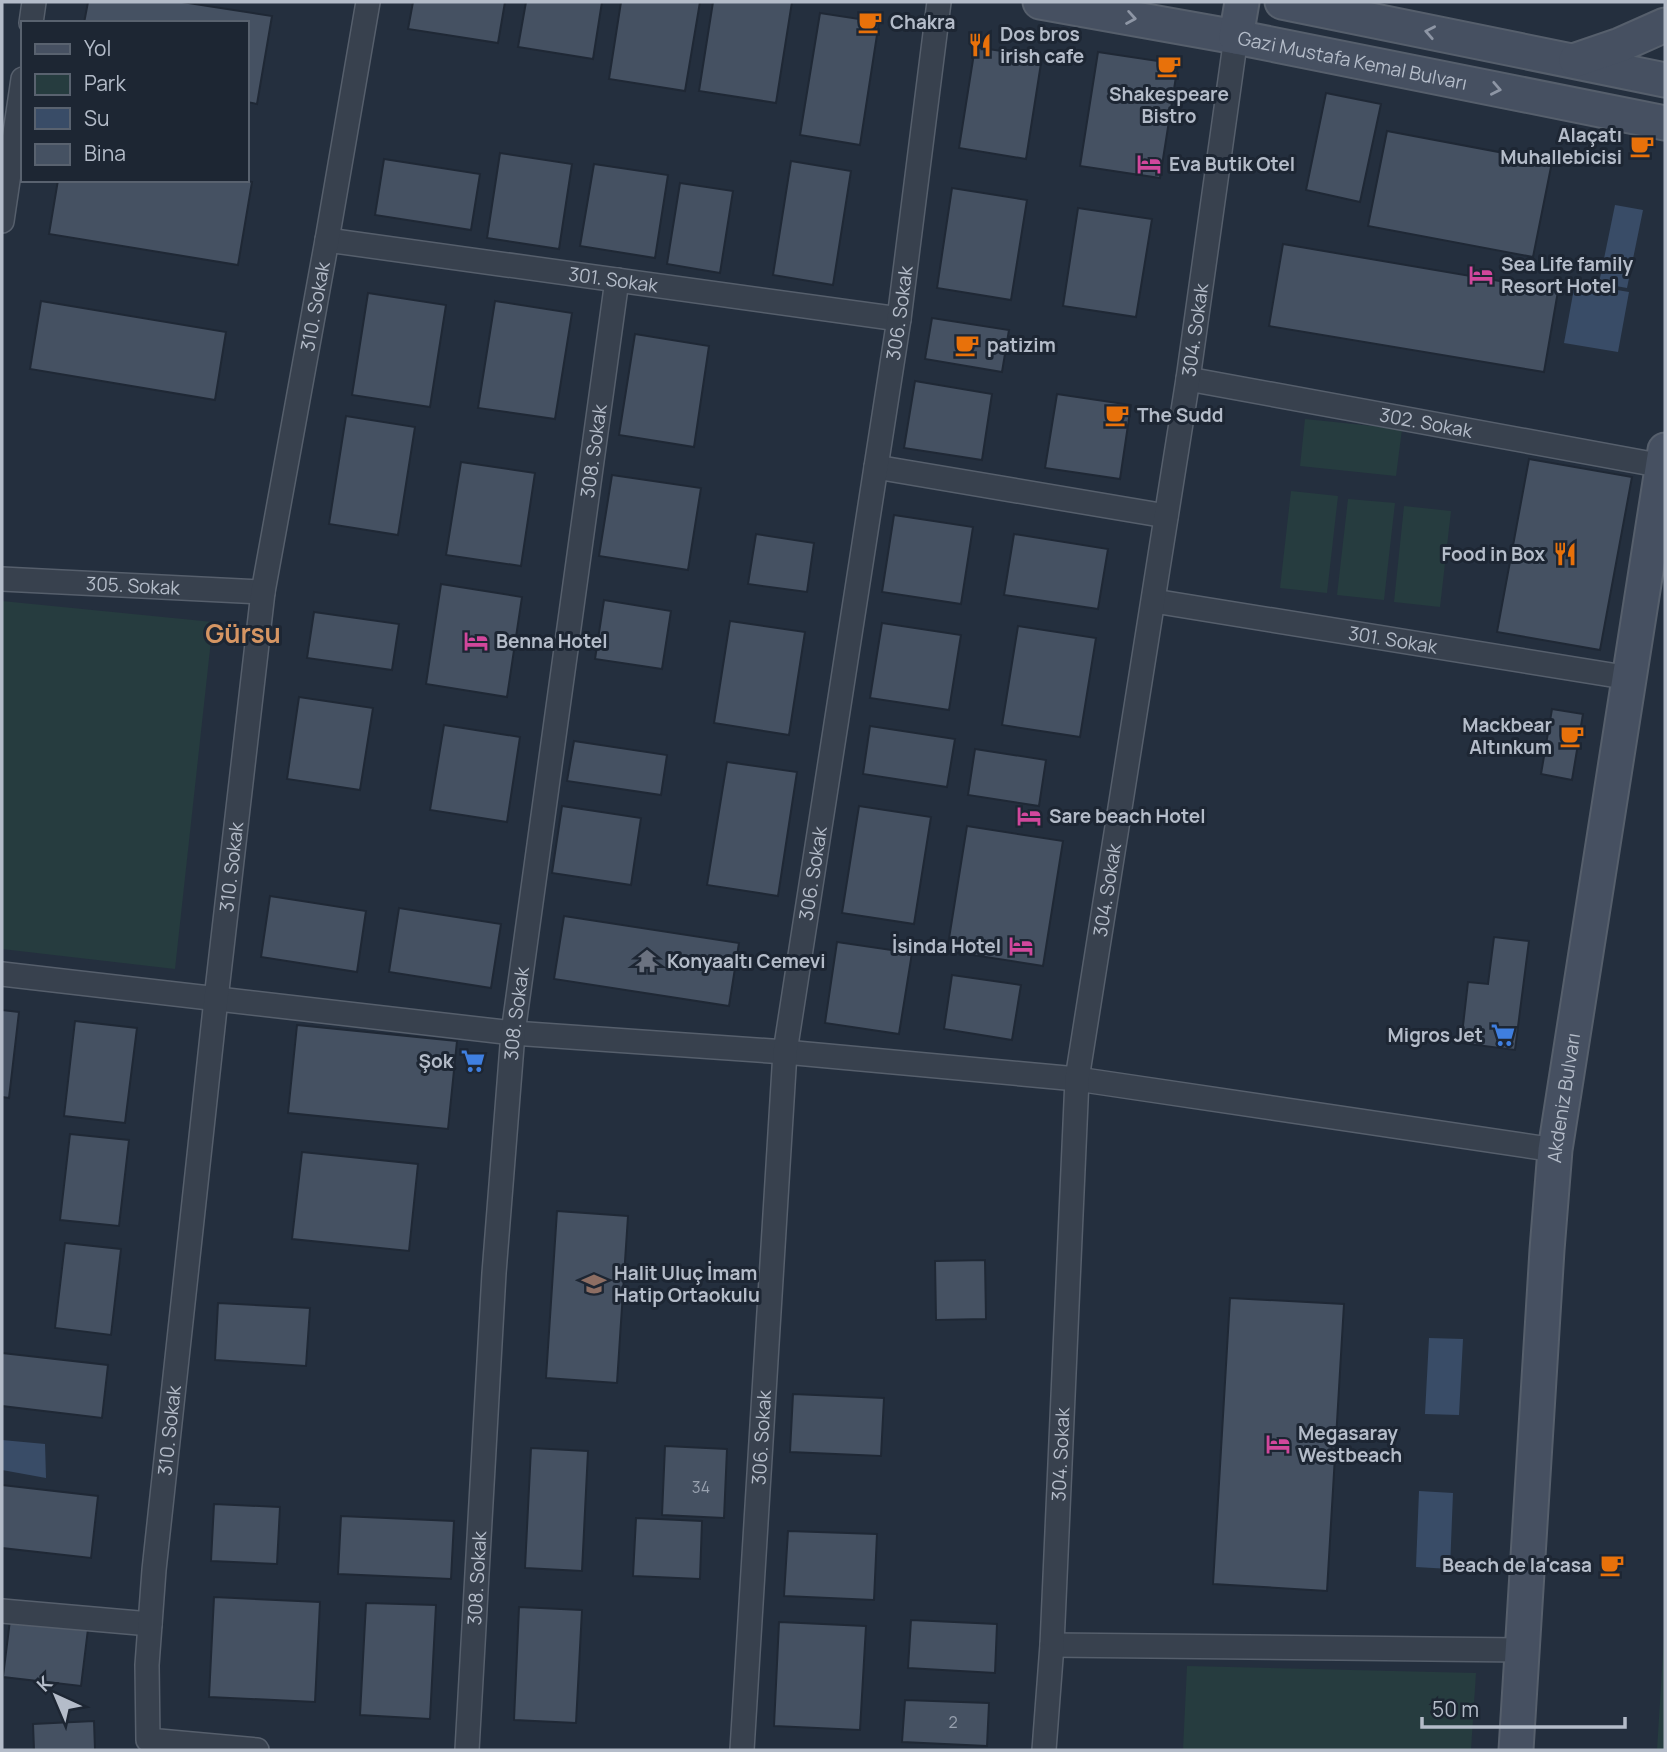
<svg xmlns="http://www.w3.org/2000/svg" width="1667" height="1752" viewBox="0 0 1667 1752" font-family="Manrope,sans-serif">
  <style>
    .green { fill: #263c3f }
    .water { fill: #394c67 }
    .building { fill: #455162; stroke: #1f2835; stroke-width: 2 }
    .lines { fill: none; stroke-linecap: round; stroke-linejoin: round }
    .street-casing { stroke: #565f6c; stroke-width: 26 }
    .secondary-casing { stroke: #565f6c; stroke-width: 37 }
    .street { stroke: #38414e; stroke-width: 23 }
    .secondary { stroke: #465061; stroke-width: 33 }
    .oneway { stroke: #8e96a5 }
    .labels { text-anchor: middle; dominant-baseline: central; stroke-width: 6; stroke-linejoin: round; paint-order: stroke }
    .number-label { font-size: 16px; fill: #98a1af }
    .poi-label { font-size: 19px; font-weight: bold; fill: #b4bcc9; stroke: #1d2633; text-anchor: start }
    .street-label { font-size: 19px; fill: #b4bcc9; stroke: #1d2633 }
    .district-label { font-size: 26px; font-weight: bold; fill: #d59563; stroke: #1d2633 }
  </style>
  <rect width="100%" height="100%" fill="#242f3e"/>
  <path class="green" d="M1305,419L1402,429L1396,476L1300,466Z
    M1291,491L1338,496L1327,593L1280,588Z
    M1348,499L1395,503L1384,600L1337,595Z
    M1404,506L1451,511L1440,607L1394,602Z
    M2,601L213,622L175,969L2,949Z
    M1665,1621V1750H1657Z
    M1187,1666L1476,1673L1471,1750H1183Z"/>
  <path class="water" d="M1615,205L1643,210L1627,288L1599,283Z
    M1575,283L1629,292L1618,352L1564,343Z
    M1429,1338L1463,1339L1459,1415L1425,1414Z
    M2,1440L45,1444L46,1478L2,1470Z
    M1419,1491L1453,1493L1450,1569L1416,1567Z"/>
  <path class="building" d="M88,2H182L272,16L257,104L247,102V23H84Z
    M413,2H505L498,43L408,29Z
    M526,2H602L593,59L518,47Z
    M621,2H700L685,91L609,79Z
    M713,2H792L776,103L699,91Z
    M820,13L879,22L860,145L800,135Z
    M975,47L1042,57L1026,159L959,148Z
    M1098,52L1178,64L1160,178L1080,166Z
    M1326,93L1381,104L1360,202L1306,190Z
    M1387,131L1552,162L1533,257L1368,226Z
    M500,153L572,164L559,249L487,238Z
    M384,159L480,174L471,230L375,215Z
    M791,161L851,171L833,285L773,275Z
    M594,164L668,175L655,258L580,246Z
    M58,180H242L252,182L238,265L49,234Z
    M680,183L733,191L720,273L667,264Z
    M952,188L1027,200L1011,300L937,288Z
    M1078,208L1152,219L1136,317L1063,306Z
    M1283,244L1558,291L1544,372L1269,326Z
    M368,293L446,305L430,407L352,395Z
    M41,301L226,332L215,400L30,369Z
    M495,301L572,313L555,419L478,408Z
    M932,318L1009,330L1002,372L925,359Z
    M635,334L709,346L694,447L619,435Z
    M915,381L992,394L982,460L904,448Z
    M1057,394L1131,405L1120,479L1045,468Z
    M346,416L415,427L398,535L329,524Z
    M1529,459L1632,477L1600,650L1497,632Z
    M461,462L535,473L521,566L446,555Z
    M612,475L701,488L688,570L599,556Z
    M894,515L973,527L961,604L882,592Z
    M756,534L814,543L807,592L748,584Z
    M1014,534L1108,549L1098,609L1004,595Z
    M441,584L522,597L507,697L426,684Z
    M604,600L671,611L662,669L595,659Z
    M314,612L399,624L392,670L307,658Z
    M730,621L805,632L789,735L714,723Z
    M882,623L961,635L949,710L870,698Z
    M1018,626L1096,638L1080,737L1002,725Z
    M299,697L373,708L360,790L287,779Z
    M1552,709L1583,714L1572,780L1541,774Z
    M444,725L520,737L507,822L430,810Z
    M870,726L955,739L947,787L863,774Z
    M574,741L667,755L661,795L567,781Z
    M975,749L1046,760L1039,806L968,795Z
    M727,762L797,772L778,896L707,885Z
    M562,806L641,818L631,885L552,873Z
    M859,806L931,817L914,924L842,913Z
    M967,826L1063,841L1043,966L947,951Z
    M270,896L366,911L357,972L261,957Z
    M399,908L501,924L491,988L389,972Z
    M564,916L739,943L729,1006L554,979Z
    M1494,937L1529,941L1515,1050L1461,1043L1468,982L1488,984Z
    M837,942L912,953L899,1034L825,1023Z
    M952,975L1021,985L1012,1040L944,1029Z
    M2,1010L19,1012L9,1098L2,1097Z
    M75,1021L137,1028L125,1123L64,1116Z
    M297,1025L457,1041L448,1129L288,1113Z
    M70,1134L129,1140L119,1226L60,1220Z
    M302,1152L418,1164L409,1251L292,1239Z
    M557,1211L628,1216L617,1383L546,1378Z
    M65,1243L121,1249L111,1335L55,1328Z
    M985,1260L986,1319L936,1320L935,1261Z
    M1230,1298L1344,1304L1327,1591L1213,1584Z
    M218,1303L310,1308L306,1366L215,1360Z
    M2,1353L108,1365L102,1418L2,1406Z
    M793,1394L884,1398L881,1456L790,1452Z
    M665,1446L727,1449L724,1518L662,1515Z
    M531,1448L588,1451L582,1571L525,1568Z
    M2,1485L98,1496L91,1558L2,1548Z
    M214,1504L280,1507L277,1564L211,1561Z
    M341,1516L454,1521L451,1579L338,1574Z
    M636,1518L702,1521L700,1579L633,1576Z
    M788,1531L877,1534L874,1600L784,1596Z
    M214,1597L320,1602L315,1702L209,1697Z
    M366,1603L436,1605L430,1719L360,1715Z
    M519,1607L582,1610L576,1723L514,1720Z
    M10,1620L88,1629L81,1686L3,1677Z
    M911,1620L997,1624L995,1673L908,1668Z
    M779,1622L866,1626L860,1730L774,1726Z
    M905,1700L989,1703L987,1746L902,1742Z
    M94,1721L95,1750H34L33,1724Z"/>
  <g class="lines">
    <g class="street-casing">
      <g id="street">
        <path d="M31,23L34,2"/>
        <path d="M2,221L23,79"/>
        <path id="s1" d="M327,240L899,319"/>
        <path id="s2" d="M1188,379L1663,466"/>
        <path d="M876,467L1166,516"/>
        <path id="s3" d="M2,579L263,592"/>
        <path id="s4" d="M1154,601L1630,678"/>
        <path d="M2,974L513,1033L785,1052L1077,1079L1555,1150"/>
        <path d="M2,1611L150,1624"/>
        <path d="M1052,1645L1522,1650"/>
        <path id="s5" d="M257,1750L148,1740L147,1665L154,1570L216,999L263,592L327,240L368,2"/>
        <path id="s6" d="M467,1750L494,1273L513,1033L617,280"/>
        <path id="s7" d="M742,1750L785,1052L899,319L939,2"/>
        <path id="s8" d="M1044,1750L1052,1645L1077,1079L1188,379L1236,37"/>
      </g>
    </g>
    <g class="secondary-casing">
      <g id="secondary">
        <path id="s9" d="M1040,2L1236,37L1665,123"/>
        <path d="M1282,2L1665,80"/>
        <path d="M1236,37L1242,2"/>
        <path d="M1576,60L1620,45L1665,25"/>
        <path id="s10" d="M1516,1750L1547,1250L1555,1150L1665,450"/>
      </g>
    </g>
    <use href="#street" class="street"/>
    <use href="#secondary" class="secondary"/>
  </g>
  <defs><path id="oneway-chevron" d="M-2-3.5L2.5 0L-2 3.5" fill="none" stroke-width="1.6" stroke-linecap="round" stroke-linejoin="round" transform="scale(1.75)"/></defs>
  <g class="oneway">
    <use href="#oneway-chevron" transform="translate(1131 18) rotate(10)"/>
    <use href="#oneway-chevron" transform="translate(1430 32) rotate(-169)"/>
    <use href="#oneway-chevron" transform="translate(1496 89) rotate(11)"/>
  </g>
  <defs>
    <g id="cafe-bare" transform="scale(1.89)"><path d="M-5.5-4.5H6V0H3Q3 3.5 0 3.5H-2.5Q-5.5 3.5-5.5 0ZM3-3.2v2h1.7v-2ZM-6 4.5H4V6H-6Z" fill="#e8710a" stroke="#1d2633" stroke-width="2.5" paint-order="stroke"/></g>
    <g id="restaurant-bare" transform="scale(1.89)"><path d="M-5-6h1v4h1v-4h1v4h1v-4h1v5L-1.5 .5V6h-2V.5L-5-1ZM5-6V6H3V1.5H1.5Q1.5-4 5-6Z" fill="#e8710a" stroke="#1d2633" stroke-width="2.5" paint-order="stroke"/></g>
    <g id="hotel-bare" transform="scale(1.89)"><path d="M-6-4.5h1.5V1H6V5H4.5V3h-9V5H-6ZM-4 0a1.8 1.8 0 1 1 3.6 0ZM.5 0V-2.5h3Q6-2.5 6 0Z" fill="#d1479c" stroke="#1d2633" stroke-width="2.5" paint-order="stroke"/></g>
    <g id="temple-bare" transform="scale(1.89)"><path d="M0-6L5-2H3V0L6.5 2.5H4V6H1.5V3h-3V6H-4V2.5H-6.5L-3 0V-2H-5Z" fill="#6b7280" stroke="#1d2633" stroke-width="2.5" paint-order="stroke"/></g>
    <g id="supermarket-bare" transform="scale(1.89)"><path d="M-6-5.5h2.5l.6 2H6L4.5 2H-2.5L-4.4-4H-6ZM-1.5 3.2a1.3 1.3 0 1 0 .1 0ZM3 3.2a1.3 1.3 0 1 0 .1 0Z" fill="#3f7fe0" stroke="#1d2633" stroke-width="2.5" paint-order="stroke"/></g>
    <g id="school-bare" transform="scale(1.89)"><path d="M0-5L7-2L0 1L-7-2ZM-4 1L0 2.5L4 1V4Q0 6-4 4Z" fill="#8d6e63" stroke="#1d2633" stroke-width="2.5" paint-order="stroke"/></g>
  </defs>
  <g fill-rule="evenodd">
    <use href="#cafe-bare" x="870" y="22"/>
    <use href="#restaurant-bare" x="980" y="45"/>
    <use href="#cafe-bare" x="1169" y="66"/>
    <use href="#cafe-bare" x="1642" y="146"/>
    <use href="#hotel-bare" x="1149" y="164"/>
    <use href="#hotel-bare" x="1481" y="275"/>
    <use href="#cafe-bare" x="967" y="345"/>
    <use href="#cafe-bare" x="1117" y="415"/>
    <use href="#restaurant-bare" x="1565" y="554"/>
    <use href="#hotel-bare" x="476" y="641"/>
    <use href="#cafe-bare" x="1572" y="736"/>
    <use href="#hotel-bare" x="1029" y="816"/>
    <use href="#hotel-bare" x="1021" y="946"/>
    <use href="#temple-bare" x="647" y="961"/>
    <use href="#supermarket-bare" x="1503" y="1035"/>
    <use href="#supermarket-bare" x="473" y="1061"/>
    <use href="#school-bare" x="594" y="1284"/>
    <use href="#hotel-bare" x="1278" y="1444"/>
    <use href="#cafe-bare" x="1612" y="1565"/>
  </g>
  <g class="labels">
    <g class="number-label">
      <text x="701" y="1487">34</text>
      <text x="953" y="1722">2</text>
    </g>
    <g class="poi-label">
      <text x="890" y="22">Chakra</text>
      <text x="1000" y="34">Dos bros<tspan x="1000" dy="22">irish cafe</tspan></text>
      <text x="1169" y="94" text-anchor="middle">Shakespeare<tspan x="1169" dy="22">Bistro</tspan></text>
      <text x="1622" y="135" text-anchor="end">Alaçatı<tspan x="1622" dy="22">Muhallebicisi</tspan></text>
      <text x="1169" y="164">Eva Butik Otel</text>
      <text x="1501" y="264">Sea Life family<tspan x="1501" dy="22">Resort Hotel</tspan></text>
      <text x="987" y="345">patizim</text>
      <text x="1137" y="415">The Sudd</text>
      <text x="1545" y="554" text-anchor="end">Food in Box</text>
      <text x="496" y="641">Benna Hotel</text>
      <text x="1552" y="725" text-anchor="end">Mackbear<tspan x="1552" dy="22">Altınkum</tspan></text>
      <text x="1049" y="816">Sare beach Hotel</text>
      <text x="1001" y="946" text-anchor="end">İsinda Hotel</text>
      <text x="667" y="961">Konyaaltı Cemevi</text>
      <text x="1483" y="1035" text-anchor="end">Migros Jet</text>
      <text x="453" y="1061" text-anchor="end">Şok</text>
      <text x="614" y="1273">Halit Uluç İmam<tspan x="614" dy="22">Hatip Ortaokulu</tspan></text>
      <text x="1298" y="1433">Megasaray<tspan x="1298" dy="22">Westbeach</tspan></text>
      <text x="1592" y="1565" text-anchor="end">Beach de la'casa</text>
    </g>
    <g class="street-label">
      <text stroke="none"><textPath href="#s9" startOffset="318">Gazi Mustafa Kemal Bulvarı</textPath></text>
      <text stroke="none"><textPath href="#s1" startOffset="289">301. Sokak</textPath></text>
      <text stroke="none"><textPath href="#s5" startOffset="1554">310. Sokak</textPath></text>
      <text stroke="none"><textPath href="#s7" startOffset="1447">306. Sokak</textPath></text>
      <text stroke="none"><textPath href="#s8" startOffset="1430">304. Sokak</textPath></text>
      <text stroke="none"><textPath href="#s2" startOffset="242">302. Sokak</textPath></text>
      <text stroke="none"><textPath href="#s6" startOffset="1306">308. Sokak</textPath></text>
      <text stroke="none"><textPath href="#s3" startOffset="131">305. Sokak</textPath></text>
      <text stroke="none"><textPath href="#s4" startOffset="242">301. Sokak</textPath></text>
      <text stroke="none"><textPath href="#s5" startOffset="987">310. Sokak</textPath></text>
      <text stroke="none"><textPath href="#s7" startOffset="880">306. Sokak</textPath></text>
      <text stroke="none"><textPath href="#s8" startOffset="863">304. Sokak</textPath></text>
      <text stroke="none"><textPath href="#s6" startOffset="738">308. Sokak</textPath></text>
      <text stroke="none"><textPath href="#s10" startOffset="654">Akdeniz Bulvarı</textPath></text>
      <text stroke="none"><textPath href="#s5" startOffset="420">310. Sokak</textPath></text>
      <text stroke="none"><textPath href="#s7" startOffset="313">306. Sokak</textPath></text>
      <text stroke="none"><textPath href="#s8" startOffset="296">304. Sokak</textPath></text>
      <text stroke="none"><textPath href="#s6" startOffset="172">308. Sokak</textPath></text>
    </g>
    <g class="district-label">
      <text x="243" y="633">Gürsu</text>
    </g>
  </g>
  <rect width="1667" height="1752" fill="none" stroke="#b4bcc9" stroke-width="7"/>
  <rect x="21" y="21" width="228" height="161" fill="#1d2633" stroke="#59626f" stroke-width="2"/>
  <rect x="35" y="44" width="35" height="10" fill="#465061" stroke="#59626f" stroke-width="2"/>
  <text x="84" y="56" font-size="21" fill="#b4bcc9">Yol</text>
  <rect x="35" y="74" width="35" height="21" fill="#263c3f" stroke="#59626f" stroke-width="2"/>
  <text x="84" y="91" font-size="21" fill="#b4bcc9">Park</text>
  <rect x="35" y="108" width="35" height="21" fill="#394c67" stroke="#59626f" stroke-width="2"/>
  <text x="84" y="126" font-size="21" fill="#b4bcc9">Su</text>
  <rect x="35" y="144" width="35" height="21" fill="#455162" stroke="#59626f" stroke-width="2"/>
  <text x="84" y="161" font-size="21" fill="#b4bcc9">Bina</text>
  <g transform="translate(56 1696) rotate(316)" stroke="#1d2633" stroke-width="5" paint-order="stroke">
  <path d="M0-5L12 26L0 18L-12 26Z" fill="#b4bcc9"/>
  <text y="-10" font-size="19" font-weight="bold" text-anchor="middle" fill="#b4bcc9">K</text>
  </g>
  <path d="M1422 1717v10h203v-10" fill="none" stroke="#b4bcc9" stroke-width="3.5"/>
  <text x="1432" y="1717" font-size="21" fill="#b4bcc9" stroke="#1d2633" stroke-width="5" paint-order="stroke">50 m</text>
</svg>
